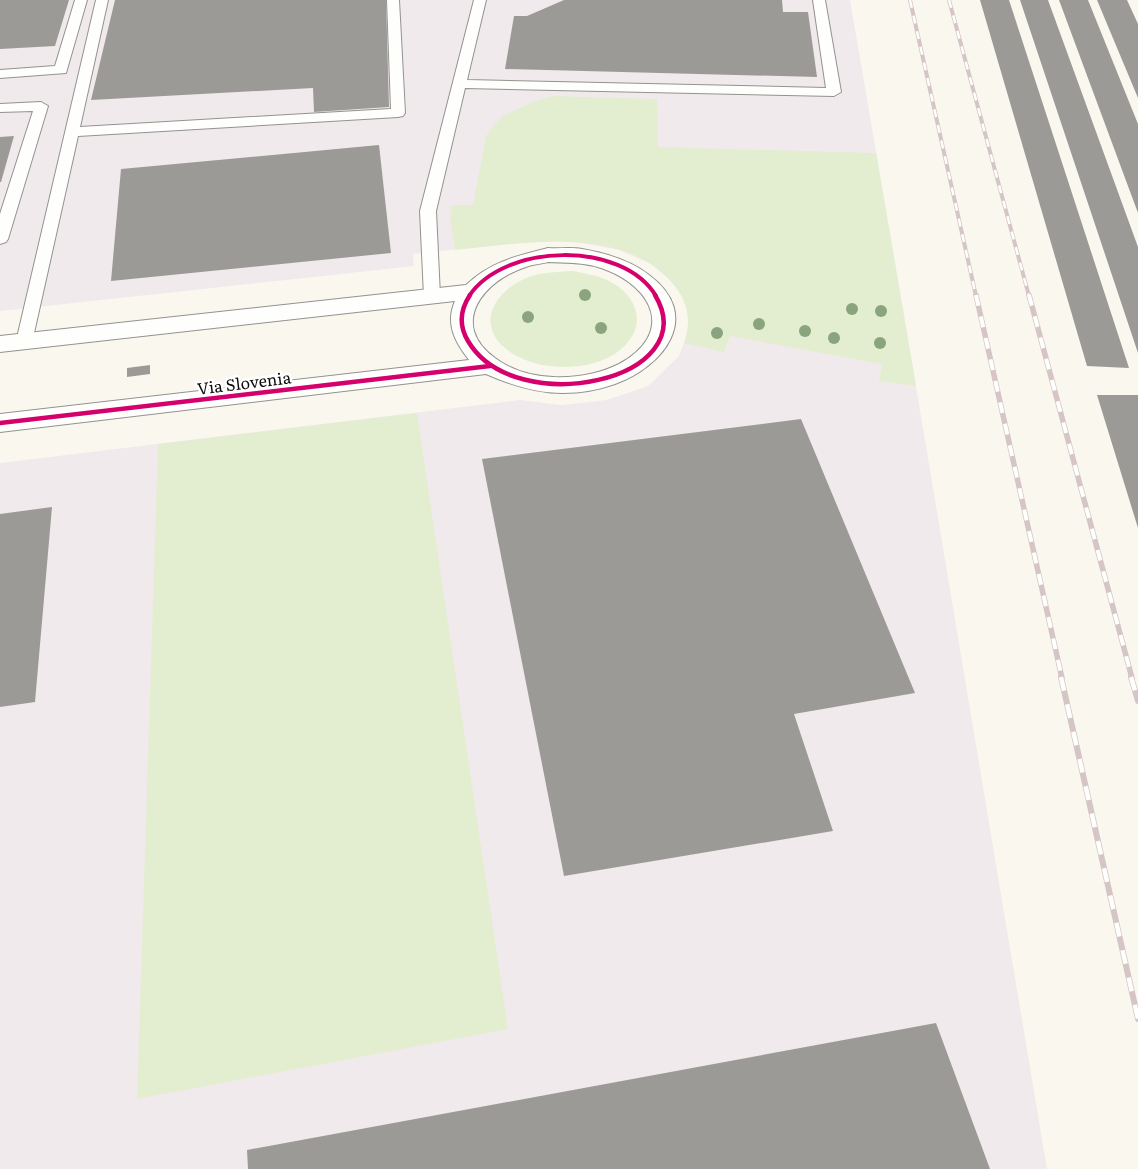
<svg xmlns="http://www.w3.org/2000/svg" width="1138" height="1169" viewBox="0 0 1138 1169" font-family="Literata,serif">
  <style>
    .industrial { fill: #f1eaec }
    .green { fill: #e3eed0 }
    .building { fill: #9c9a96 }
    .lines { fill: none; stroke-linecap: round; stroke-linejoin: round }
    .service-casing { stroke: #93928e; stroke-width: 2 }
    .minor-casing { stroke: #93928e; stroke-width: 2 }
    .service { fill: #fefefd; fill-rule: evenodd }
    .minor { fill: #fefefd; fill-rule: evenodd }
    .rail-far2-casing { stroke: #d5c5c4; stroke-width: 4 }
    .rail-far1-casing { stroke: #d5c5c4; stroke-width: 5.5 }
    .rail-casing { stroke: #d5c5c4; stroke-width: 6 }
    .rail-far2 { stroke: #fff; stroke-width: 2.5; stroke-dasharray: 8; stroke-linecap: butt }
    .rail-far1 { stroke: #fff; stroke-width: 4; stroke-dasharray: 11; stroke-linecap: butt }
    .rail { stroke: #fff; stroke-width: 4.5; stroke-dasharray: 14; stroke-linecap: butt }
    .cycleway-far1-casing { stroke: #fff; stroke-width: 6 }
    .cycleway-casing { stroke: #fff; stroke-width: 8 }
    .cycleway-far1 { stroke: #d6006c; stroke-width: 4 }
    .cycleway { stroke: #d6006c; stroke-width: 4.5 }
    .tree { fill: #8aa47d }
    .labels { text-anchor: middle; dominant-baseline: central; stroke-width: 5; stroke-linejoin: round; paint-order: stroke }
    .street-label { font-size: 16px; fill: #0c0c0c; stroke: #fff }
  </style>
  <rect width="100%" height="100%" fill="#faf7ef"/>
  <path class="industrial" d="M0,0H850L898,279L1047,1169H0V463L520,400L561,405L607,400L648,386L679,356L689,330L686,301L671,281L651,264L619,250L583,243L550,240L413,254L414,266L0,311Z"/>
  <path class="green" d="M555,96L657,99L658,147L876,153L916,386L879,381L882,364L730,336L724,352L684,343C691,323 689,306 677,289C629,223 525,243 455,250L450,219L452,205H473L486,136L494,125L504,115L538,100Z
    M573,271C587,274 603,276 616,285C636,298 645,322 628,342C605,371 549,373 519,357C476,336 485,297 524,279C539,272 556,272 573,271Z
    M417,413L508,1029L137,1099L158,444Z"/>
  <path class="building" d="M0,0H69L55,46L0,49Z
    M115,0H386L389,107L314,112L313,88L91,100Z
    M564,0H782L783,12H808L817,77L505,69L514,16H527Z
    M980,0H1009L1129,368L1087,366Z
    M1020,0H1048L1138,247V353Z
    M1059,0H1088L1138,124V213Z
    M1097,0H1127L1138,24V98Z
    M14,136L1,182H0V137Z
    M379,145L391,253L111,281L121,169Z
    M150,365V374L127,377V368Z
    M1097,395H1138V528Z
    M801,419L915,693L794,714L833,831L564,876L482,459Z
    M52,507L35,702L0,707V514Z
    M936,1023L990,1169H248L247,1150Z"/>
  <g class="lines">
    <g class="service-casing">
      <path id="service" d="M75,0H87L66,73L0,78V70L55,66Z
        M96,0H108L80,127L391,109L387,0H399L405,113L403,116L398,117L78,136L32,342L30,346L24,348L18,346L16,342Z
        M474,0H486L467,80L826,88L813,0H825L841,92L834,96L465,88L436,211L440,296L438,300L432,301L426,300L424,296L420,211Z
        M41,102L48,106L8,239L6,242L0,244V214L33,111L0,112V104Z"/>
    </g>
    <g class="minor-casing">
      <path id="minor" d="M548,248C559,249 571,247 582,249C605,253 630,260 649,275C703,315 665,366 615,384C598,390 581,393 563,393C536,393 511,385 486,374L0,432V414L469,360C455,342 445,324 455,301L0,352V336L466,285C490,262 516,256 548,248ZM548,262C568,263 585,262 604,269C655,288 674,334 619,364C583,382 528,383 495,358C448,324 484,280 526,267C533,264 541,264 548,262Z"/>
    </g>
    <use href="#service" class="service"/>
    <use href="#minor" class="minor"/>
    <g class="rail-far2-casing">
      <path id="rail-far2" d="M910,0L976,296
        M949,0L1029,296"/>
    </g>
    <g class="rail-far1-casing">
      <path id="rail-far1" d="M976,295L1062,678
        M1029,295L1132,678"/>
    </g>
    <g class="rail-casing">
      <path id="rail" d="M1061,677L1138,1019
        M1131,677L1138,701"/>
    </g>
    <use href="#rail-far2" class="rail-far2"/>
    <use href="#rail-far1" class="rail-far1"/>
    <use href="#rail" class="rail"/>
    <g class="cycleway-far1-casing">
      <path id="cycleway-far1" d="M469,296C505,243 622,240 656,296"/>
    </g>
    <g class="cycleway-casing">
      <path id="cycleway" d="M470,295C460,310 459,326 468,341C515,421 706,380 655,295
        M0,423L490,366"/>
    </g>
    <use href="#cycleway-far1" class="cycleway-far1"/>
    <use href="#cycleway" class="cycleway"/>
  </g>
  <g class="tree">
    <circle cx="585" cy="295" r="6"/>
    <circle cx="852" cy="309" r="6"/>
    <circle cx="881" cy="311" r="6"/>
    <circle cx="528" cy="317" r="6"/>
    <circle cx="759" cy="324" r="6"/>
    <circle cx="601" cy="328" r="6"/>
    <circle cx="805" cy="331" r="6"/>
    <circle cx="717" cy="333" r="6"/>
    <circle cx="834" cy="338" r="6"/>
    <circle cx="880" cy="343" r="6"/>
  </g>
  <g class="labels">
    <g class="street-label">
      <text transform="translate(244 382) rotate(-7)">Via Slovenia</text>
    </g>
  </g>
</svg>
